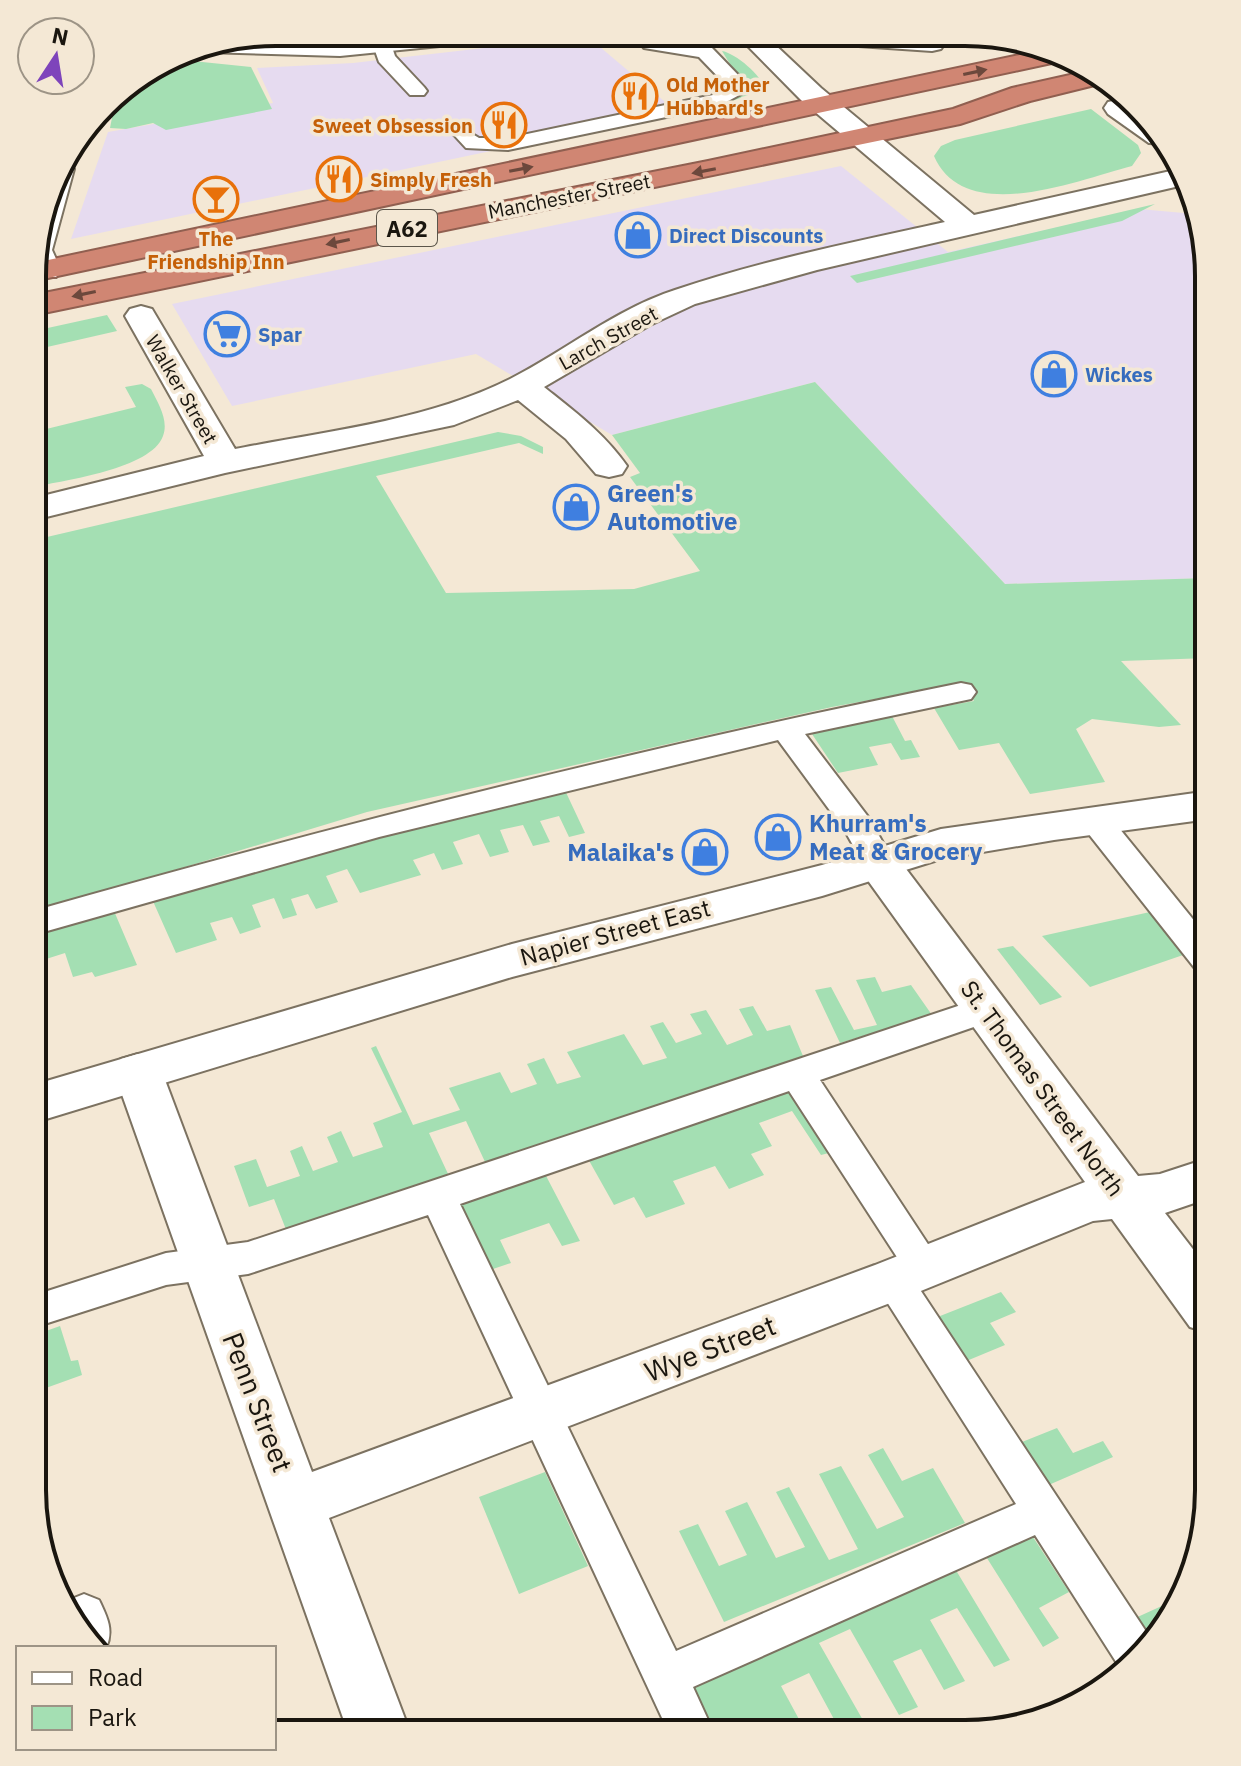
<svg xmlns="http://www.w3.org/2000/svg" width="1241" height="1766" viewBox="0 0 1241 1766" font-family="'IBM Plex Sans',sans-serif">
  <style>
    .commercial { fill: #e6dbf0 }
    .green { fill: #a4dfb3 }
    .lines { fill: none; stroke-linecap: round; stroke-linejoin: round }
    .lane-casing { stroke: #7c7261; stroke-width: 4 }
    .street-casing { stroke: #7c7261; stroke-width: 4 }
    .secondary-casing { stroke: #7c7261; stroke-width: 4 }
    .highway-casing { stroke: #905f50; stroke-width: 4 }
    .lane { fill: #fff; fill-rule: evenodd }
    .street { fill: #fff; fill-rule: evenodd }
    .secondary { fill: #fff; fill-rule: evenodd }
    .highway { fill: #d08673; fill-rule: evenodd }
    .oneway { fill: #6c483c }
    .labels { text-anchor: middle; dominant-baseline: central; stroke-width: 7; stroke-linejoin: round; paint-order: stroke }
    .far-food-label { font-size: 20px; font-weight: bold; fill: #c56008; stroke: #f4e8d5; text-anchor: start }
    .far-street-label { font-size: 20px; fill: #1a160f; stroke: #f4e8d5 }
    .far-shop-label { font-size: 20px; font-weight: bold; fill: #366cbe; stroke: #f4e8d5; text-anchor: start }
    .shield { fill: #f4e8d5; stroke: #5b554a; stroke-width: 2 }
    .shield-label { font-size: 22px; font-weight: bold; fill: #1a160f }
    .shop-label { font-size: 24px; font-weight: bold; fill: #366cbe; stroke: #f4e8d5; text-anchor: start }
    .street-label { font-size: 24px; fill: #1a160f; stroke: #f4e8d5 }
    .near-street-label { font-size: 28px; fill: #1a160f; stroke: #f4e8d5 }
    .rim { fill: none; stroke: #1a160f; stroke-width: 4 }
  </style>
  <rect width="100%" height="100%" fill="#f4e8d5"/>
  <path class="commercial" d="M587,36L677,112L71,239L108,132L273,103L257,68L353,63Z
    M841,166L948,252L1139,209L1195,214L1209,275V578L1005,584L815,382L612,435L476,354L232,406L172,304Z"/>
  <path class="green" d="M722,51C735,53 763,76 764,89L727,103L742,93L744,87Z
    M173,59L251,67L272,109L166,130L153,123L126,129L110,128L117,92Z
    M1091,109L1138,145L1141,153L1132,166C1078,180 965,227 934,156L941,146L955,140Z
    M1155,204L1122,221L857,283L850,276Z
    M107,315L117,331L34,350V331Z
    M815,382L1005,584L1209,578V658L1121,661L1181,725L1159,727L1092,719L1076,729L1105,782L1030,794L999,743L959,750L934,708L974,701L963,683L832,707L367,812L33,913L34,540L498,432L521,436L543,447V454L519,443L376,476L446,593L634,589L700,571L630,477L640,473L612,435Z
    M142,384L151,389C158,403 169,420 163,436C151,469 65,480 34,487V432L136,407L125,387Z
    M892,716L905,741L911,740L920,757L901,760L891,743L869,747L878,765L838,773L810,731Z
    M563,786L585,833L569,837L559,816L540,821L550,842L533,846L523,825L500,830L509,852L490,857L479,834L453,842L463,864L442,870L434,853L413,860L421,875L360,893L347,869L326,876L338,902L316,909L308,894L291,899L297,915L283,919L274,898L252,905L261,927L240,934L232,917L210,923L217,940L176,953L152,899Z
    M114,911L137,965L95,977L92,972L73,977L65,953L43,960L34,933Z
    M1150,912L1186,954L1090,987L1042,936Z
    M1013,946L1062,997L1040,1005L997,949Z
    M875,977L882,992L911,985L932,1015L840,1043L815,990L831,987L854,1030L877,1025L856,980Z
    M753,1006L767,1031L790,1025L803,1056L486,1164L466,1121L429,1133L449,1176L287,1232L274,1199L249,1207L234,1166L256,1159L267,1187L300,1176L290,1151L302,1146L313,1171L338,1162L327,1137L341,1131L353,1157L383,1147L373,1123L402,1112L371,1048L376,1046L413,1125L460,1110L449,1088L500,1072L511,1093L537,1084L527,1064L544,1058L557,1084L581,1077L567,1052L624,1034L643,1065L667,1058L650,1026L663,1022L676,1043L702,1034L690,1014L706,1010L727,1045L753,1035L739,1009Z
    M786,1087L829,1153L821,1155L792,1111L759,1123L772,1146L751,1154L764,1175L729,1189L715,1166L673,1181L685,1204L646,1218L634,1197L614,1205L587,1157Z
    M544,1172L580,1241L562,1246L549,1223L500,1240L511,1263L490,1270L457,1204Z
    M1001,1292L1016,1312L990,1323L1005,1345L964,1362L935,1318Z
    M60,1326L71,1361L78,1360L82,1375L32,1393V1336Z
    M1057,1428L1073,1453L1103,1441L1113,1457L1044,1487L1017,1444Z
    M883,1448L902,1481L933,1468L965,1523L724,1622L679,1531L698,1524L719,1566L747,1555L725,1511L747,1502L776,1558L805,1547L776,1492L789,1487L829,1560L858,1549L819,1474L841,1466L877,1529L904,1517L868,1455Z
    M545,1472L588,1566L519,1594L479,1497Z
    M1031,1534L1069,1592L1039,1608L1059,1638L1043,1647L985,1555Z
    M954,1567L1010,1660L994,1667L957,1608L930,1620L965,1681L944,1690L921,1649L893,1661L918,1707L899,1715L850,1629L819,1643L868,1729L859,1734H842L809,1673L781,1686L807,1734L779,1733L773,1722L750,1733H712L689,1687Z
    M1177,1599L1168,1626L1146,1645L1131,1620Z"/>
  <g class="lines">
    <g class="lane-casing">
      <path id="lane" d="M651,38L712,48L742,79L743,93L719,106L508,150L466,148L454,135L464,129L479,138H508L713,95L724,90L725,84L699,57L644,48L641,44L644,40Z
        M383,39L390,41L395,56L424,87L427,91L424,95H410L379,62L373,45Z
        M961,683L971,685L976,692L971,699L805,734L869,818L895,864L890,872L879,875L868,872L845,831L778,740L379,837L33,935V911C340,824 649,746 961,683Z
        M1095,809L1106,812L1209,939V974L1197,971L1084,828L1079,820L1084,812Z
        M985,997L997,1001L1002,1010L997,1019L820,1080L943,1267L937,1278L924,1283L913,1279L1151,1639L1120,1668L1035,1535L693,1687L714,1733H669L428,1215L248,1274L166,1285L32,1328V1296L166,1253L248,1242ZM789,1091L904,1268L893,1264L880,1269L874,1280L880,1291L1016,1504L676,1651L460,1204Z
        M84,1594L99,1600C107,1617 114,1630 106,1648H101L65,1607L69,1600Z"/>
    </g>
    <g class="street-casing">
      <path id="street" d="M416,32L503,33L499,39L490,41L340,56L204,52L193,47L245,37L340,40Z
        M735,33L914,34L941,37L945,43L941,49L932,51L770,40L821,88L974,215L1184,168L1188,184L817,270L695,304L650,325L544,387C574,411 605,434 627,466L622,474L609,477L596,474L566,439L518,400L454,425L225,473L34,520V498L204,456L125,316L130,309L141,306L152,309L235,449C327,431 426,421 510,379C565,351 616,309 675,290C763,260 855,242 945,222L801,100Z
        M1118,100L1132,105L1164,144L1149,143L1108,114L1104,108L1108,102Z
        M62,161L74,169L52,250L61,270L56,277H34V244Z
        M879,849L894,853L1138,1176L1160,1174L1209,1158V1198L1165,1213L1209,1270V1333L1190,1327L1112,1219L1093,1221L911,1295L329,1518L410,1732H348L114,1072L121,1059L138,1054L155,1059L162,1072L312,1472L875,1265L1085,1182L864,875L857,864L864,853Z"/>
    </g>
    <g class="secondary-casing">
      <path id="secondary" d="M1209,791V819L1054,840L941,859L822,896L512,977L33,1123V1085L512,944L822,865L941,829Z"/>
    </g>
    <g class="highway-casing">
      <path id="highway" d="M1038,51L1061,61L34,281V263Z
        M1088,71L1111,81L1030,101L960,124L34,315V295L708,161L953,109L1012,88Z"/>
    </g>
    <use href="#lane" class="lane"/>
    <use href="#street" class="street"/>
    <use href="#secondary" class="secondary"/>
    <use href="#highway" class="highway"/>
  </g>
  <defs><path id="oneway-solid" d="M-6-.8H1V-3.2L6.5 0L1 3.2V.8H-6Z" transform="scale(2)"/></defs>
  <g class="oneway">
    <use href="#oneway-solid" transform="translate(975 72) rotate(-12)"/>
    <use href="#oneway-solid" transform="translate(521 169) rotate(-11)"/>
    <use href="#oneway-solid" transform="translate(704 171) rotate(169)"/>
    <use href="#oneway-solid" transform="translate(338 242) rotate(168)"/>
    <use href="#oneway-solid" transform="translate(84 294) rotate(168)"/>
  </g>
  <defs>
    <g id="restaurant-ring" transform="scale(2.3)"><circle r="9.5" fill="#f4e8d5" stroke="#e8710a" stroke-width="1.5"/><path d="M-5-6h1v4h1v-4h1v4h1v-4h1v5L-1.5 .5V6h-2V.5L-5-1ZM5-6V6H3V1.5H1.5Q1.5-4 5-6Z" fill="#e8710a"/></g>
    <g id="bar-ring" transform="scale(2.3)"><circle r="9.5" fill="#f4e8d5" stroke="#e8710a" stroke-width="1.5"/><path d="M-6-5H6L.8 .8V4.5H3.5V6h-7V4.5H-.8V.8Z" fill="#e8710a"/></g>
    <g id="shop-ring" transform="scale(2.3)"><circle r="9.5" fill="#f4e8d5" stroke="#3f7fe0" stroke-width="1.5"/><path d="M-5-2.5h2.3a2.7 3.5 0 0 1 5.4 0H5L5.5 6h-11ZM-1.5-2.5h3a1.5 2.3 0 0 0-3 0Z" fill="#3f7fe0"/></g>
    <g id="supermarket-ring" transform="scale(2.3)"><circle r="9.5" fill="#f4e8d5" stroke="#3f7fe0" stroke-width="1.5"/><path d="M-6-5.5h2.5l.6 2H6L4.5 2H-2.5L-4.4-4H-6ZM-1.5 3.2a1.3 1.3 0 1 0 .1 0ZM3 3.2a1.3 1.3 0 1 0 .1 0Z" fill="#3f7fe0"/></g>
  </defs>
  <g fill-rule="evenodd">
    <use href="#restaurant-ring" x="635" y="96"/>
    <use href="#restaurant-ring" x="504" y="125"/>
    <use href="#restaurant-ring" x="339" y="179"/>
    <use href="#bar-ring" x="216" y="199"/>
    <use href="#shop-ring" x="638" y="235"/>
    <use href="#supermarket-ring" x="227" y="334"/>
    <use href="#shop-ring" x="1054" y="374"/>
    <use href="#shop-ring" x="576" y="507"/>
    <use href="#shop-ring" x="778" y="837"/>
    <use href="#shop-ring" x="705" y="852"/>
  </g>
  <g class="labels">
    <g class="far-food-label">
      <text x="666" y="84">Old Mother<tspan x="666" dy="23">Hubbard's</tspan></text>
      <text x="473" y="125" text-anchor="end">Sweet Obsession</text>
      <text x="370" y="179">Simply Fresh</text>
      <text x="216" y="238" text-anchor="middle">The<tspan x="216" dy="23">Friendship Inn</tspan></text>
    </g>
    <g class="far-street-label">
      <text transform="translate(569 196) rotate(-11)">Manchester Street</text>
      <text transform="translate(608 338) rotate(-29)">Larch Street</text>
      <text transform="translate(182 389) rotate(60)">Walker Street</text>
    </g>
    <g class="far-shop-label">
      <text x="669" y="235">Direct Discounts</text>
      <text x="258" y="334">Spar</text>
      <text x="1085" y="374">Wickes</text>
    </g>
    <rect class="shield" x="377" y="210" width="60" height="36" rx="6"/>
    <g class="shield-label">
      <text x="407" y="228">A62</text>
    </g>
    <g class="shop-label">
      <text x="607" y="493">Green's<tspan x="607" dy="28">Automotive</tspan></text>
      <text x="809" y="823">Khurram's<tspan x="809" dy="28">Meat &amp; Grocery</tspan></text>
      <text x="674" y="852" text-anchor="end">Malaika's</text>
    </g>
    <g class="street-label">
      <text transform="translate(615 932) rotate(-15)">Napier Street East</text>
      <text transform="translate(1043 1088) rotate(54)">St. Thomas Street North</text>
    </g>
    <g class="near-street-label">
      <text transform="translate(710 1348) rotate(-21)">Wye Street</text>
      <text transform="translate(258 1402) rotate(69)">Penn Street</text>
    </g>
  </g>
  <path d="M0 0H1241V1766H0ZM276 46H965A230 230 0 0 1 1195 276V1490A230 230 0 0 1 965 1720H276A230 230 0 0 1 46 1490V276A230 230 0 0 1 276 46Z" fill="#f4e8d5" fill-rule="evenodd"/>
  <path class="rim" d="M276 46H965A230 230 0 0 1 1195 276V1490A230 230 0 0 1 965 1720H276A230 230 0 0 1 46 1490V276A230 230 0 0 1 276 46Z"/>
  <rect x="16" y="1646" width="260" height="104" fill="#f4e8d5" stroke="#9d9486" stroke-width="2"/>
  <rect x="32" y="1672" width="40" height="12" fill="#ffffff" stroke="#9d9486" stroke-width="2"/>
  <text x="88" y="1686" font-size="24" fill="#1a160f">Road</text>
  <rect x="32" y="1706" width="40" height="24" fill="#a4dfb3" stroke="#9d9486" stroke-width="2"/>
  <text x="88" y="1726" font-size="24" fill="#1a160f">Park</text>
  <g transform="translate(56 56) rotate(12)"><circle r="38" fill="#f4e8d5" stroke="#9d9486" stroke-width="2"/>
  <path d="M0-6L14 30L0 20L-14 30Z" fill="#7e44bb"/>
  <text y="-12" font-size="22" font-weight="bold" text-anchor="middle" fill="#1a160f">N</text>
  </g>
</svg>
